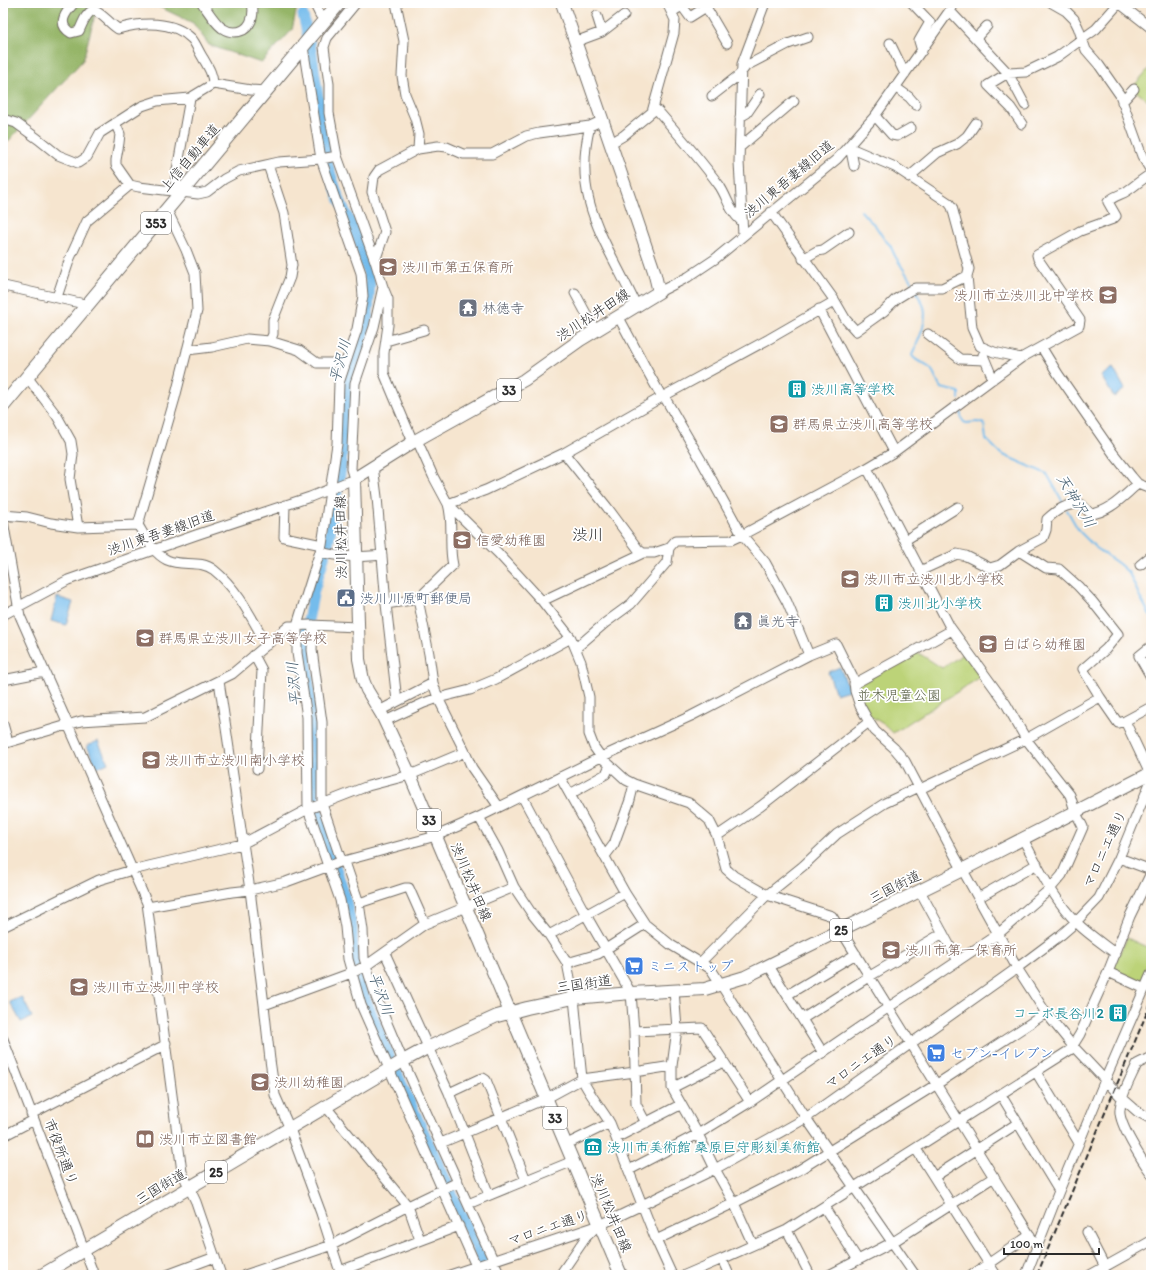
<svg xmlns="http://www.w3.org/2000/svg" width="1154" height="1278" viewBox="0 0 1154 1278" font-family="Itim,'Klee One',sans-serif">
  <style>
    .green { fill: #bcd378; stroke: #747f52 }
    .forest { fill: #95b568; stroke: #60704a }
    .water { fill: #74bcec; stroke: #50748c }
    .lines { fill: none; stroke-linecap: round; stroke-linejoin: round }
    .stream { stroke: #74bcec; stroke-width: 2 }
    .river { stroke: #74bcec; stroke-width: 11 }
    .minor-casing { stroke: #726c64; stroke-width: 11 }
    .major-casing { stroke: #726c64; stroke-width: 14 }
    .highway-casing { stroke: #726c64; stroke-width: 15 }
    .minor { stroke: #fff; stroke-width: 9 }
    .major { stroke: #fff; stroke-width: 12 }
    .highway { stroke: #fff; stroke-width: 13 }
    .rail { stroke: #2b2b2b; stroke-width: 2; stroke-dasharray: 6 3; stroke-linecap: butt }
    .labels { text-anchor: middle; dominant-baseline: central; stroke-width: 3.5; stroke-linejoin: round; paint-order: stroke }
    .shield { fill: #fff; stroke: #6b6b6b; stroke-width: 1 }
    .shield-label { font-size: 13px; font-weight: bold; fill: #2b2b2b }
    .street-label { font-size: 14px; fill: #2b2b2b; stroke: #fff }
    .education-label { font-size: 14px; fill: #785e54; stroke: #fff; text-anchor: start }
    .worship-label { font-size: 14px; fill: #5b616d; stroke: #fff; text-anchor: start }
    .culture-label { font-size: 14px; fill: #0d838f; stroke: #fff; text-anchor: start }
    .service-label { font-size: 14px; fill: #4e5e75; stroke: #fff; text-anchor: start }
    .park-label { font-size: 14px; fill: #565d42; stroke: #fff }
    .shop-label { font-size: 14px; fill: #366cbe; stroke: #fff; text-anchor: start }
    .water-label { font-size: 15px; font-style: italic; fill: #455e6f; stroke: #fff }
    .quarter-label { font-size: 16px; fill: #2b2b2b; stroke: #fff }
  </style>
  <rect width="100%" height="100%" fill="#fff"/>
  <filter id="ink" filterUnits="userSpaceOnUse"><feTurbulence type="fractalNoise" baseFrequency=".025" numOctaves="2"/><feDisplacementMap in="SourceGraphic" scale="8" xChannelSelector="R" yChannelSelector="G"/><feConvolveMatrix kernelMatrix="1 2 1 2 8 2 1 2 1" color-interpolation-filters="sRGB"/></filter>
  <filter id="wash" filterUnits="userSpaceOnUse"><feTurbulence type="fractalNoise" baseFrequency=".012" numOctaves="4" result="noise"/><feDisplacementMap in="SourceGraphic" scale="16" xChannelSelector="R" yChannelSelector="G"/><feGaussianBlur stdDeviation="0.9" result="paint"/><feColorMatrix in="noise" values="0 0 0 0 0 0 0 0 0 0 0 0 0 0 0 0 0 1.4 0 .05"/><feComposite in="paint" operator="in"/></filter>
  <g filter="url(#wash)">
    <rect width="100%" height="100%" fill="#f6e5cf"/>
    <path class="green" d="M1151,66V98L1148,101L1132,88Z
      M917,652L942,668L965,653L982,676L893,733L885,725L867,714L862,702L858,684Z
      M1127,938L1151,949V969L1144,985L1112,969Z"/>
    <path class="forest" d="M3,3H98L83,60L3,147Z
      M151,3H295L297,7L292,30L261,63L209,45L193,23Z"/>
    <path class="water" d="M1113,368L1125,389L1114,397L1101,376Z
      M57,597L73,602L66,625L51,621Z
      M840,667L849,690L836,694L828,672Z
      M98,741L108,763L97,768L87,746Z
      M22,997L32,1017L21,1022L10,1002Z"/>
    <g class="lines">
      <path class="stream" d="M299,3L303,15
        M861,211L869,220L875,225L884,239L890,245L895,256L914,286
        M916,290C917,296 922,300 924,307C928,322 918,341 912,355L913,357C918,362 925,364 930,368C936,374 936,382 941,388L959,392V399
        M960,408C962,435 972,416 984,424L986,439L1001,454L1047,474L1064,504
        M1067,510L1079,531L1095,547L1119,564L1129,573L1139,595L1151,617"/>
      <path class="river" d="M303,15L312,54L328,165L338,196L358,239L370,281L368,316L361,346L347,382L341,468L328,545L314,590L305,636L314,752V795L318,813L344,893L352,927L353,956L359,983L391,1060L489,1275"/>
    </g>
  </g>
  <g filter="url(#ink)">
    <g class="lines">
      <g class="minor-casing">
        <path id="minor" d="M74,3C66,12 56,24 71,33L79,31C83,23 85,14 93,10C102,13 109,23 118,29C141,22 173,20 192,39C196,44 199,52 203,58C208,67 213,74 213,84
          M202,3C208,11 214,22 222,28C225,30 230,32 234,32C250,32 255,17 252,3
          M314,3L320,15
          M356,3L327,38L324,47L329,84V113L337,156L375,261L383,287L388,299V325L384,353V373L413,442
          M396,3L404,41L402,76L405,94L415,118L419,134L418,149
          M912,3L930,22L919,41L922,51
          M1052,3L1066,11L1074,19L1078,27L1086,50L1099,65L1120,95L1142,156L1151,171
          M1119,3L1151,28
          M950,11L1008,73L1025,105
          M672,12L682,6L690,17L706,7L727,43
          M597,16L602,32L624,15
          M976,38L987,26
          M575,42L602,32
          M890,43L905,74
          M303,47L321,159L361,273L363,296L357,329L339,383L337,444L322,545L297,625V653L307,717L308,809L340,900L345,927L348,959L361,1005L480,1275
          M895,87L909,97L916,105
          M712,96L739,75L746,66L788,44L808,37
          M1122,102L1134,89
          M654,108L658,111C679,135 700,159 719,185C728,198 728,209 741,221
          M875,116L892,135L897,136L911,128
          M740,117L747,113L760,94
          M3,119L16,123L38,139L58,155L78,163L87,157L100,133L142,106L157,101L190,98L213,84L251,90L266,91
          M115,123L120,134L119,143L116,160V165L130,185L139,187L198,194L207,192L224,179L239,171L279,162L321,159L337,156
          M1022,124L1011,108L988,85L1008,73L1026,72L1057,57L1096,29L1119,3
          M590,126C571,200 607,242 636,305
          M611,143L623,136L652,112L674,33L675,20L667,3
          M740,147L794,101
          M848,147L895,167L949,203L952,207L969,269L967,276
          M848,147L851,151L854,166
          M909,177L937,153L957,144L967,136L976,123
          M182,192L175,181L190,98
          M167,210L186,250L195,273L197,311L175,398L138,525C146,538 153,553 167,560C182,567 200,559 214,570C238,589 252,619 267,645
          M771,212L835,301L846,320L856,331L884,311L896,299L909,291L915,288H942L967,276L972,328L980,346L994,352L1021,358
          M743,235L739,162L742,64L765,3
          M803,259L817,251L823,250L849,232
          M375,261L385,232L372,192L374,177L379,170L418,149L438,146L447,147L463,154H492L526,136L539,133L590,126L603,120
          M4,286L89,305
          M659,292L688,277L715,259L837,159L875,116L955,3
          M575,293L595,330
          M57,297L70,258L87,221L130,185
          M819,309L894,452
          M618,316C633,343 646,370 662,397L665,398L701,460L742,535L765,562L787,602L809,655
          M928,334L960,359L985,360
          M270,341L299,350L317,363H345
          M386,341L424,330
          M1042,348L1058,374L1113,453L1132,477L1138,484L1151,489
          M187,350L212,347L247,339L270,341L273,334V320L290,277L292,265L284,213L268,165
          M983,355L993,379
          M28,378L57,416L71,441L73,454L70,479L78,527
          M417,440L433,476L448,504L498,553L542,601L571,638L581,662L589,697V734L594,747L601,757L626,780L634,784L689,803L709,820L717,836L726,869L734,876L767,895L832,916L1037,1247
          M564,453L607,507L638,549L643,553H654L669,548
          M373,466L377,497L386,604L397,701
          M285,505L284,537L322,545
          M3,515L27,517L51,523L78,527L138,525
          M3,521L20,616L147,903L182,1172L196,1202L221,1275
          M903,538L907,539L958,507
          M1019,551L1043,538L1046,530L1047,519C1058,509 1066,504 1081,504L1091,514C1110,512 1124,495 1138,484
          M321,552C342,558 360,557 382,555
          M1140,565L1151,556
          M920,571L957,554L966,556L990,568L1000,565L1019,551L1046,568L1059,569L1078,586L1092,601L1118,634L1106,649L1083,669L1100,697L1118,723L1125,721L1151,707
          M542,601L643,553
          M386,604L418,599L453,565C448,545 454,524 448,504L486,490L564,453L662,397L769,339L835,301
          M3,615L68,580L196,535L310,497L354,479L351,469L355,383L374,327L383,287
          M313,625L312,650L322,722V804L340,857L346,865L359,903L363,930L364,958L369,975L376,997L403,1061L500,1275
          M1150,647L1139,656L1151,677
          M576,648L605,623L631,604L667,562L669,548L675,541L731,540L742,535L867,468L894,452L1021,358L1079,326L1080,320L1038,259L1037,255L1080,231L1113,219L1116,216L1108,202C1113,196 1121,195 1127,191C1136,185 1142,179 1151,174
          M254,655L262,670L257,769
          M3,680L44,672
          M219,681L250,890L264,1005L270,1060L275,1095L290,1129L321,1213L341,1275
          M854,684L952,630
          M379,711L433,683
          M385,721L424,703L438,698L470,690L496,679L571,638
          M3,724L8,742
          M3,744L81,721L145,717L232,674L289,626L310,625L358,627
          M465,752L472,768L499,807
          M560,777L625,893L645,924L671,945L711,969L806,1118L915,1275
          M570,794L606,774L610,765
          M522,796L586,915L631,993L634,1031L636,1104L646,1123
          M717,836L761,806L869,722
          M1023,839C1039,868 1053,899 1077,923C1088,934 1103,944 1116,954
          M605,856L614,844L630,800L634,784
          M1119,858L1151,870
          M920,891L958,961
          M978,898L1037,864
          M359,903L405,888H409L425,924
          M148,907L232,892L250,890L286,882L340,862L436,836L479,817L601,757L691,716L809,655L836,644L854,680L855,691L860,706L869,722L875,731L894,748L905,761L956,858L1017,968L1046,1013L1072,1045L1122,1098L1138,1112L1151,1119
          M3,927L99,880L132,870L242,844L308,809L322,804L368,786L410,775L465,752L438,698L433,683L429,654L418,599
          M549,935L625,893
          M385,953L449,1093L489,1195
          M567,963L598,954L645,924
          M700,963L767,895L803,866L837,834L885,803L919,787L922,788L1026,739L1100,697
          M769,966L823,1053
          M1108,972L1145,989
          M674,990L677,1029L672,1066V1088L698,1134L715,1169L734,1203L753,1245
          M787,995L856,954
          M264,1005L354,972L367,965L425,924L514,887
          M802,1019L870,976L943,933
          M634,1031L702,1028L750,1102
          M3,1039L94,1275
          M1151,1057L1137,1064C1131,1078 1121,1094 1120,1110C1118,1123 1143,1162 1151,1173
          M672,1066L635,1072L582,1079C589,1094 601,1108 610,1123L656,1240L672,1275
          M1036,1072L1079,1143
          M672,1088L723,1062
          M449,1093L479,1079L483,1078L486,1080L526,1180
          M1001,1095L1059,1191
          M326,1107L408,1206L420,1240
          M31,1114L163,1046L166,1043
          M3,1136L34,1120
          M616,1138L680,1105
          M441,1143L547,1098L582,1079L574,998L567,963L549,935L532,914L514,887L498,851L479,817
          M567,1144L610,1123
          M916,1149L996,1275
          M629,1170L698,1134L750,1102L889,1007L998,934L1050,889L1062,875L1083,827L1075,811L1070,795L1026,739L1006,704L950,627L867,468
          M934,1177L1018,1123
          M468,1204L573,1161
          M824,1207L858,1260
          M787,1230L810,1275
          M1087,1232L1105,1267
          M656,1240L734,1203L799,1170L937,1084L1046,1013
          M340,1271L459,1226
          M167,1275L215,1257
          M245,1275L332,1245L408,1206L458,1182
          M450,1275L600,1225L642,1205L715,1169L806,1118L1017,968L1061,935L1076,922L1099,898L1119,858L1150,783V774L1125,721
          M560,1275L586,1237L595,1228
          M685,1275L722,1259
          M729,1275L722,1259L787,1230L1070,1050L1080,1034L1108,972L1130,916L1151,873
          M829,1275L893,1242L994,1177
          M972,1275L1030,1235
          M1026,1275L1059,1191L1105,1080L1151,974
          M1090,1275L1151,1241"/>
      </g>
      <g class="major-casing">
        <path id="major" d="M562,3L632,206L654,271L659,292L580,340L524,380L413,442L354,479L359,659L363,680L367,690L382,715L410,775L621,1275
          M42,1275L403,1061L427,1048L497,1016L527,1008L574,998L631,993L705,989L745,977L962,870L1151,773"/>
      </g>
      <g class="highway-casing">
        <path id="highway" d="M3,406L339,3"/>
      </g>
      <use href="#minor" class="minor"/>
      <use href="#major" class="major"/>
      <use href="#highway" class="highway"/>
      <path class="rail" d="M1037,1275L1151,1003"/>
    </g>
  </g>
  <defs>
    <g id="school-square" transform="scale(1)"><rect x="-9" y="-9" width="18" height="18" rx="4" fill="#8d6e63" stroke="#fff"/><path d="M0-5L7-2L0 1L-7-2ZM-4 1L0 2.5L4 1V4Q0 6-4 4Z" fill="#fff"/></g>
    <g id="temple-square" transform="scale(1)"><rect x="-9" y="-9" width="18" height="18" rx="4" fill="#6b7280" stroke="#fff"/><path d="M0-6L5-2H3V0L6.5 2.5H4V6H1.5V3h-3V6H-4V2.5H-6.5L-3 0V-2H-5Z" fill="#fff"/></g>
    <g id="building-square" transform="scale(1)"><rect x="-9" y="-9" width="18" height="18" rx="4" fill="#0f9aa8" stroke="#fff"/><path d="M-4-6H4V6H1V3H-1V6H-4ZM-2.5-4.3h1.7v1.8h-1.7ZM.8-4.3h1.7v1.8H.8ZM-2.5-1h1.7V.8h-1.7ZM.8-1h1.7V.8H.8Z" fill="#fff"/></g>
    <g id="civic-square" transform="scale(1)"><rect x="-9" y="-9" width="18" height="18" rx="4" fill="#5c6f8a" stroke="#fff"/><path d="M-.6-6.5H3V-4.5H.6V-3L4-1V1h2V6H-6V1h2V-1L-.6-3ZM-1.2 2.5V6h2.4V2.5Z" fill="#fff"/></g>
    <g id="supermarket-square" transform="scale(1)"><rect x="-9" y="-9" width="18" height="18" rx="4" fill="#3f7fe0" stroke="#fff"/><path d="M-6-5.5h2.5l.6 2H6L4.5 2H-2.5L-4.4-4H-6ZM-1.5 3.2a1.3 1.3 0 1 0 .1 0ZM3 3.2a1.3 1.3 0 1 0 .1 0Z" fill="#fff"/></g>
    <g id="library-square" transform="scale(1)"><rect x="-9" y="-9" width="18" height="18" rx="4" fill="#8d6e63" stroke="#fff"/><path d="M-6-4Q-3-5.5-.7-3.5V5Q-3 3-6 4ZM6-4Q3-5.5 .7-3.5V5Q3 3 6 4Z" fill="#fff"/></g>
    <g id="museum-square" transform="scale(1)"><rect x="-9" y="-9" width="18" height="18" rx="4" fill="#0f9aa8" stroke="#fff"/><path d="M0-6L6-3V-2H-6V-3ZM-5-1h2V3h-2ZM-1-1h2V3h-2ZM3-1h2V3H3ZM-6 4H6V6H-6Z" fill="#fff"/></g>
  </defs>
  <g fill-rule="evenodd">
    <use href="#school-square" x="388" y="267"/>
    <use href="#school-square" x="1108" y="295"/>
    <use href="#temple-square" x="468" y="308"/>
    <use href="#building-square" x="797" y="389"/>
    <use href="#school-square" x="779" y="424"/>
    <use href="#school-square" x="462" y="540"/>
    <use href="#school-square" x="850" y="579"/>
    <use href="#civic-square" x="346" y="598"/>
    <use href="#building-square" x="884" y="603"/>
    <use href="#temple-square" x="743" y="621"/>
    <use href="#school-square" x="145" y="638"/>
    <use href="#school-square" x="988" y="644"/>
    <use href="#school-square" x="151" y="760"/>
    <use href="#school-square" x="891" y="950"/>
    <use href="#supermarket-square" x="634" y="966"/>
    <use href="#school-square" x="79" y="987"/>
    <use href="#building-square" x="1118" y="1013"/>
    <use href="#supermarket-square" x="936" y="1053"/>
    <use href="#school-square" x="260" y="1082"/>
    <use href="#library-square" x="145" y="1139"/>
    <use href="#museum-square" x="593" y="1147"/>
  </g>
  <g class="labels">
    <g class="shield">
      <rect x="141" y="212" width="30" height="22" rx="3"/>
      <rect x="497" y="379" width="24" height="22" rx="3"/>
      <rect x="417" y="809" width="24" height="22" rx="3"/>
      <rect x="830" y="919" width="22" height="22" rx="3"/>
      <rect x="543" y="1107" width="24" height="22" rx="3"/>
      <rect x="205" y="1161" width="22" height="22" rx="3"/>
    </g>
    <g class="shield-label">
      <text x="156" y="223">353</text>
      <text x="509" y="390">33</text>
      <text x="429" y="820">33</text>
      <text x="841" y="930">25</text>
      <text x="555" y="1118">33</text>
      <text x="216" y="1172">25</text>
    </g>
    <g class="street-label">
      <text transform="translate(190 158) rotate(-50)">上信自動車道</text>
      <text transform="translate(789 179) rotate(-40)">渋川東吾妻線旧道</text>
      <text transform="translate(593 315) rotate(-33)">渋川松井田線</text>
      <text transform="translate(161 533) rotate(-19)">渋川東吾妻線旧道</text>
      <text transform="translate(341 537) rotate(-91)">渋川松井田線</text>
      <text transform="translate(1105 849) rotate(-65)">マロニエ通り</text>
      <text transform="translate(471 882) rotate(67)">渋川松井田線</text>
      <text transform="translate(895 887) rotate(-27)">三国街道</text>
      <text transform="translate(584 984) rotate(-8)">三国街道</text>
      <text transform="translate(861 1062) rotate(-35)">マロニエ通り</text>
      <text transform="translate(61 1152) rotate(69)">市役所通り</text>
      <text transform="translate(161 1187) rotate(-31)">三国街道</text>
      <text transform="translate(611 1213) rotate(67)">渋川松井田線</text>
      <text transform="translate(548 1228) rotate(-19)">マロニエ通り</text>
    </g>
    <g class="education-label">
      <text x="402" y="267">渋川市第五保育所</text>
      <text x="1094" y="295" text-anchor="end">渋川市立渋川北中学校</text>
      <text x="793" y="424">群馬県立渋川高等学校</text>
      <text x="476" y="540">信愛幼稚園</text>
      <text x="864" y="579">渋川市立渋川北小学校</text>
      <text x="159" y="638">群馬県立渋川女子高等学校</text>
      <text x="1002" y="644">白ばら幼稚園</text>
      <text x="165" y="760">渋川市立渋川南小学校</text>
      <text x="905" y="950">渋川市第一保育所</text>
      <text x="93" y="987">渋川市立渋川中学校</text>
      <text x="274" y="1082">渋川幼稚園</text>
      <text x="159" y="1139">渋川市立図書館</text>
    </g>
    <g class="worship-label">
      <text x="482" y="308">林徳寺</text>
      <text x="757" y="621">眞光寺</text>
    </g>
    <g class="culture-label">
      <text x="811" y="389">渋川高等学校</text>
      <text x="898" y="603">渋川北小学校</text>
      <text x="1104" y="1013" text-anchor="end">コーポ長谷川2</text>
      <text x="607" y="1147">渋川市美術館 桑原巨守彫刻美術館</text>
    </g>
    <g class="service-label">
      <text x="360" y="598">渋川川原町郵便局</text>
    </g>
    <g class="park-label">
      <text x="899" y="695">並木児童公園</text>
    </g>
    <g class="shop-label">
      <text x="648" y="966">ミニストップ</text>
      <text x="950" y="1053">セブン-イレブン</text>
    </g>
    <g class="water-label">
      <text transform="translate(340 361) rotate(-75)">平沢川</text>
      <text transform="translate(1076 501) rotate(59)">天神沢川</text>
      <text transform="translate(294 684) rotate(-95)">平沢川</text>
      <text transform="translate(381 994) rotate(70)">平沢川</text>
    </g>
    <g class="quarter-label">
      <text x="588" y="534">渋川</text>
    </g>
  </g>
  <rect width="1154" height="1278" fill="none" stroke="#fff" stroke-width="16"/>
  <path d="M1004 1248v6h95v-6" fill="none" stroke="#2b2b2b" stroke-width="2"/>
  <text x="1010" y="1248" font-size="12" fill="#2b2b2b" stroke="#ffffff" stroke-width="3" paint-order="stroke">100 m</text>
</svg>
